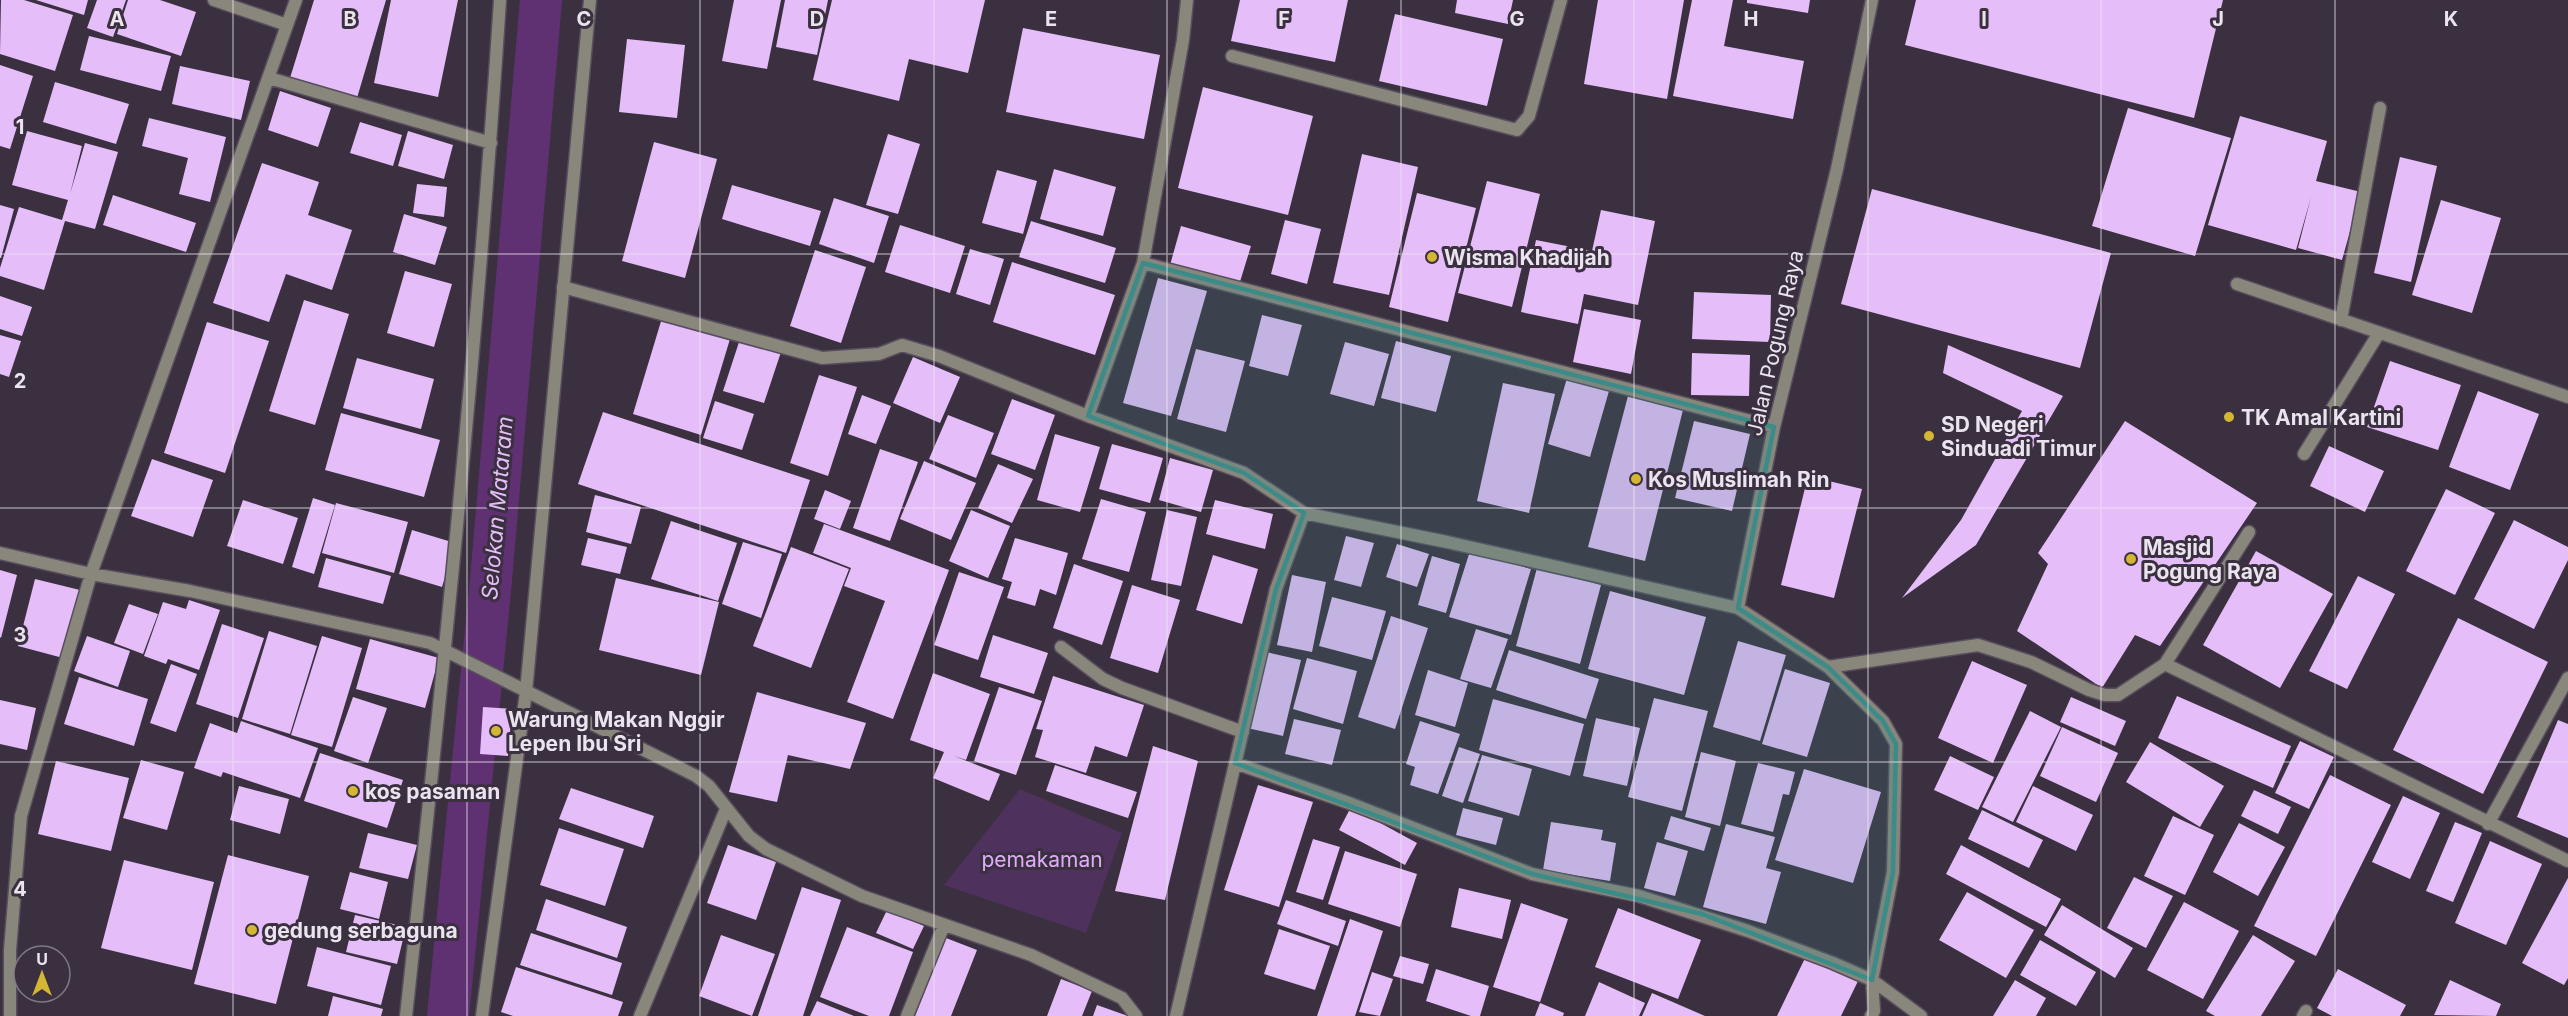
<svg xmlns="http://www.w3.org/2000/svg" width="2568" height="1016" viewBox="0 0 2568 1016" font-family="Inter,sans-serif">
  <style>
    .green { fill: #4f315d }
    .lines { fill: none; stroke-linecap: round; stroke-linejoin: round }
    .canal { stroke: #5f3173; stroke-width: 42 }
    .building { fill: #e5bdf9 }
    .lane-casing { stroke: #574d5c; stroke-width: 15 }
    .street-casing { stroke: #574d5c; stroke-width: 15 }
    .lane { stroke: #89867c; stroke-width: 12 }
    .street { stroke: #89867c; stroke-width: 12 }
    .marked { fill: #3b8c88; fill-opacity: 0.2; stroke: #3b8c88; stroke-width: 4.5; stroke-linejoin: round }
    .grid { fill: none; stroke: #ebe4ee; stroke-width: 1.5; stroke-opacity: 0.55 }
    .poi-dot { fill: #d4b635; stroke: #3b3040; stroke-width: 2 }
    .labels { text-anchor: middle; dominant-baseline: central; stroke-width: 6; stroke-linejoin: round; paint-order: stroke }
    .poi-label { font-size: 21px; font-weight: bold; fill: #ebe4ee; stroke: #3b3040; text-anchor: start }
    .street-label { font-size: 21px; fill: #ebe4ee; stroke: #3b3040 }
    .park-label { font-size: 21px; fill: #dfacf7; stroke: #3b3040 }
    .water-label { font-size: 22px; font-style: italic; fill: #e4bef6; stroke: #3b3040 }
    .grid-label { font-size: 20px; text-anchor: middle; font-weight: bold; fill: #ebe4ee; stroke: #3b3040; stroke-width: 6; stroke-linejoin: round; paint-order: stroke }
  </style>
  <rect width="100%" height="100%" fill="#3b3040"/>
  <path class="green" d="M1020,789L1122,833L1086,933L944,885Z"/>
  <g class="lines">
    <path class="canal" d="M448,1016L491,580L541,0"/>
  </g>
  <path class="building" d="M1,0H24L73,15L55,71L0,54Z
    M36,0H88L84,15Z
    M97,0H126L113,37L87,28Z
    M128,0H160L196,12L181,56L117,34Z
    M314,0H386L357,98L290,78Z
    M391,0H458L438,97L374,83Z
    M734,0H781L767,69L722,61Z
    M785,0H828L817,55L776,47Z
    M832,0H985L968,73L909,59L899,101L813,80Z
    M1240,0H1348L1335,62L1231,41Z
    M1457,0H1513L1508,24L1455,13Z
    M1598,0H1684L1667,99L1584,84Z
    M1692,0H1733L1724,46L1804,61L1793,119L1673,96Z
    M1747,0H1810L1808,13L1747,3Z
    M1916,0H2223L2194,118L1905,45Z
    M1395,14L1503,39L1487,106L1379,81Z
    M1023,28L1160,55L1144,139L1006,112Z
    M89,36L171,56L161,91L80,70Z
    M627,39L685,45L677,118L619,112Z
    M0,65L33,76L10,149L0,146Z
    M180,66L250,81L241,120L172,104Z
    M55,82L129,104L116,144L43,122Z
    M1203,87L1313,116L1288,215L1178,188Z
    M280,91L331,108L318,147L268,130Z
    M2128,108L2231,138L2195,256L2092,226Z
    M2240,116L2327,141L2316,181L2361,192L2342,260L2298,248L2311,197L2296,250L2208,225Z
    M149,118L226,137L210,202L179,194L188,158L142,146Z
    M360,122L402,135L393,166L350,153Z
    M27,131L82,146L70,194L85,143L118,152L95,229L65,221L44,290L0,276V268L19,207L62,220L68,200L12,185Z
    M408,131L453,145L444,179L398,166Z
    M888,134L920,144L898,214L866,205Z
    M654,142L717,159L685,278L622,261Z
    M1362,154L1418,167L1389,295L1333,283Z
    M2400,157L2437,166L2411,282L2374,273Z
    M262,163L319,182L308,215L352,230L332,290L286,274L269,322L213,303Z
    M1054,169L1116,187L1103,236L1040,219Z
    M997,170L1037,181L1023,234L982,223Z
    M1487,181L1540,194L1512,307L1458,293Z
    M417,184L447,187L444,217L413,213Z
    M732,185L821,211L810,246L722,219Z
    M1872,189L2111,253L2080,368L1841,304Z
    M1417,193L1476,208L1448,322L1389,307Z
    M113,195L196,223L186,252L103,225Z
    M834,198L889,216L874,263L819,244Z
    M2441,200L2501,218L2472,313L2412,295Z
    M0,205L14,209L1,258H0Z
    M1601,210L1655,221L1638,305L1584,294L1578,324L1521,312L1536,240L1592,251Z
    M404,214L447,227L435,265L393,252Z
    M1285,220L1321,229L1307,284L1271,274Z
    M1031,221L1116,248L1105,283L1019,257Z
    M900,225L965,246L950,293L885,272Z
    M1181,226L1251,246L1239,285L1170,265Z
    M970,249L1004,259L990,305L956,294Z
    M815,250L866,267L841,343L790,326Z
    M1012,262L1115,295L1095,355L993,322Z
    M405,271L452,284L434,347L387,333Z
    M1158,278L1207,291L1171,416L1123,403Z
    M1694,292L1771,295L1770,342L1692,339Z
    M0,296L32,307L22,336L0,329Z
    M304,300L349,314L315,425L269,411Z
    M1584,309L1641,320L1631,374L1573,362Z
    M1262,315L1302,325L1288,376L1249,366Z
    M662,318L730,339L701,435L633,414Z
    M207,322L269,341L225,473L164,453Z
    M0,335L21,341L9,377L0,374Z
    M740,339L781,352L764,403L723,391Z
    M1396,341L1451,356L1436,412L1381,398Z
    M1345,342L1389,354L1374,406L1330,394Z
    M1948,345L2063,396L1976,545L1902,598L1961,520L2022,411L1943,373Z
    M1196,349L1245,361L1226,432L1177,419Z
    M1692,353L1750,355L1749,396L1691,395Z
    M913,357L960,377L940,423L893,403Z
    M357,358L434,379L421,429L343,408Z
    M2390,361L2461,385L2438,450L2367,427Z
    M819,375L857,387L828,476L790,463Z
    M1567,378L1609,391L1590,457L1548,444Z
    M1503,383L1555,394L1529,513L1477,501Z
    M2478,391L2539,414L2510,490L2449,467Z
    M862,395L891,406L876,444L848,434Z
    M1628,396L1683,410L1645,561L1588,547Z
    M1012,399L1055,415L1035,470L991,454Z
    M715,401L754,414L742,450L703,438Z
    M603,412L810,480L786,553L578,484Z
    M341,413L440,440L424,497L325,470Z
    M948,415L994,433L976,478L929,459Z
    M1694,421L1750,434L1732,511L1675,498Z
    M2125,421L2257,503L2160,646L2135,635L2102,688L2017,631L2048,564L2038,553Z
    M1055,434L1100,447L1080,512L1037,500Z
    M1112,444L1163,458L1150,503L1099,489Z
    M2329,446L2384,471L2365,512L2310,486Z
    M880,449L918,462L890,541L853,528Z
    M1170,458L1213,470L1201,512L1159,500Z
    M152,459L213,480L193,537L131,516Z
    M924,461L976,483L951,540L900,519Z
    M998,464L1033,479L1012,523L978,508Z
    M1808,476L1862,489L1834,598L1781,585Z
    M2446,489L2495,513L2455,595L2406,571Z
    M825,490L851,501L840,529L814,519Z
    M595,495L641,507L631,544L586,532Z
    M313,498L335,505L314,574L292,567Z
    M1101,499L1146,512L1129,572L1082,559Z
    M243,500L298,518L283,564L227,546Z
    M1215,500L1273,514L1265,549L1206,534Z
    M336,503L408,522L394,573L322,553Z
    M971,510L1010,526L988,578L949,561Z
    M1167,510L1197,517L1181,586L1151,580Z
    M2514,520L2568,547V560L2534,629L2474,599Z
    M671,521L737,543L718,601L651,579Z
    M824,524L949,570L893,719L847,702L885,601L844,586L851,568L813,553Z
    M412,530L455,543L442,587L399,574Z
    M1346,536L1374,543L1361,587L1334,580Z
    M588,538L627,547L620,574L581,565Z
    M1015,538L1068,553L1056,595L1040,589L1035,606L1007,598L1012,582L1002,579Z
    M743,542L782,554L761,618L722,604Z
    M1397,544L1429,554L1417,587L1386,577Z
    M791,547L849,569L811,668L753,646Z
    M1470,551L1531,569L1511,635L1449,617Z
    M2256,551L2333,594L2280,688L2203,645Z
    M1213,555L1258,569L1242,624L1196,610Z
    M1432,556L1460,564L1446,613L1418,605Z
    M326,558L391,576L383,604L318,587Z
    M1074,564L1123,581L1102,645L1053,628Z
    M1537,568L1601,585L1580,664L1516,646Z
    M0,570L17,575L1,638L0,637Z
    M959,572L1004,587L978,660L934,645Z
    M1292,575L1326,582L1312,652L1277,645Z
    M2358,576L2395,594L2347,689L2309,671Z
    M616,578L719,602L701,675L599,650Z
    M35,579L80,590L63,658L18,646Z
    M1132,585L1180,600L1158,673L1110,658Z
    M1610,591L1706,617L1684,695L1588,669Z
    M1332,597L1386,611L1372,660L1319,646Z
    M189,600L220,610L199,670L168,659L166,664L144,656L163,602L186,609Z
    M129,604L158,614L143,654L114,643Z
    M1391,616L1428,628L1395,729L1358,717Z
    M2458,618L2548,662L2483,794L2393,750Z
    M222,624L264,638L238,718L196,704Z
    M1476,629L1508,639L1491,688L1460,679Z
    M269,631L317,646L290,734L242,719Z
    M993,635L1048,653L1034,694L980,677Z
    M87,636L130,651L118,687L74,671Z
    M322,636L362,648L332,747L291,735Z
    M370,639L439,658L425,708L356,689Z
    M1738,641L1786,655L1760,741L1713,727Z
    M1509,650L1599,679L1586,719L1496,690Z
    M1266,652L1301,660L1283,736L1247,728Z
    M1307,658L1357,671L1343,724L1293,709Z
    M1972,661L2027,685L1993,763L1938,738Z
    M171,664L197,674L176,732L150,723Z
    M1785,669L1830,683L1807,757L1762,744Z
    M1428,670L1468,683L1455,727L1415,715Z
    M933,673L990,694L966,760L954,756L1000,774L989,801L933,778L944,752L910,740Z
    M1053,676L1144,705L1127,757L1095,746L1086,773L1035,757L1043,730L1036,729Z
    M79,677L148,699L134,746L64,724Z
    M999,687L1042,701L1016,775L974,761Z
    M757,692L866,723L850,769L788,755L777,802L729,792Z
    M2177,696L2291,746L2273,788L2158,738Z
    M353,697L387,708L368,763L334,751Z
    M2071,697L2126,721L2115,746L2060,722Z
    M1654,698L1708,711L1682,811L1628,797Z
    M1493,699L1584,724L1570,776L1479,750Z
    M0,700L36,708L27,750L0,744Z
    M483,707L512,709L508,756L480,754Z
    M2030,711L2061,727L2013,822L1982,807Z
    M1596,718L1640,728L1627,786L1583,776Z
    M1294,719L1341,730L1332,765L1285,754Z
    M2558,720L2568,724V838L2517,817Z
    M241,721L318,748L300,798L223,772L221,777L194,768L210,723L237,733Z
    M1420,721L1460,734L1438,794L1410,785L1415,767L1406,764Z
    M2062,727L2118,753L2096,802L2040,776Z
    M2300,741L2334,757L2309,809L2275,793Z
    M2150,742L2224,786L2200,827L2126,782Z
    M1153,746L1198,761L1165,900L1115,891Z
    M1459,747L1480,754L1463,803L1442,796Z
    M1701,752L1736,761L1720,826L1685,817Z
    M320,753L403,780L387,828L304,801Z
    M1482,755L1532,769L1519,816L1468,801Z
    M1950,756L1994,777L1978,810L1934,790Z
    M141,760L184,772L167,830L123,818Z
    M56,761L129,778L111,851L38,834Z
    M1758,763L1795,772L1789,795L1783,794L1773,832L1741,824Z
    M1055,765L1137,792L1128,818L1046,791Z
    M1804,769L1881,792L1853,883L1775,860Z
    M2330,775L2391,805L2316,956L2254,926Z
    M1258,785L1313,802L1279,907L1224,890Z
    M239,786L289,799L280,834L230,820Z
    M2033,786L2093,815L2076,851L2016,822Z
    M571,788L654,816L643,848L559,819Z
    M2254,790L2291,807L2278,834L2241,816Z
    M2403,796L2440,813L2410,879L2372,862Z
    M1351,807L1417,843L1405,865L1339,830Z
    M1463,808L1503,818L1496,845L1456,835Z
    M1982,810L2043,840L2029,868L1968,839Z
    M1671,816L1711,828L1704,851L1664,839Z
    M2173,816L2214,835L2185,895L2144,876Z
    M1551,822L1603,830L1601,840L1616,843L1610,881L1543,870Z
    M2455,822L2482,833L2453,902L2426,891Z
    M2239,823L2285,847L2258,896L2213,872Z
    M1726,824L1775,837L1766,868L1781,872L1766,924L1703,907Z
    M559,828L624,849L605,906L540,885Z
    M368,833L417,845L408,879L359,868Z
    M1313,839L1340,847L1323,900L1296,892Z
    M2490,841L2542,864L2506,945L2455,923Z
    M1657,842L1688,851L1675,896L1644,888Z
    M728,845L776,862L756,920L707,903Z
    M1961,845L2061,899L2046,927L1946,874Z
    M1345,851L1417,874L1400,927L1328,904Z
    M228,855L309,876L276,1004L194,984Z
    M124,860L214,882L192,970L101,948Z
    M350,872L388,882L379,919L340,909Z
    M2134,877L2173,896L2146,948L2107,928Z
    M2568,878V978L2564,985L2522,963Z
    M802,887L841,900L803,1016H758Z
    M1459,888L1511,900L1502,939L1451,927Z
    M1967,892L2034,930L2006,978L1939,940Z
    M546,899L627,927L617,958L536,930Z
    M1286,900L1346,921L1338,946L1277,924Z
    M2184,902L2239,931L2203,999L2147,970Z
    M1521,903L1568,919L1540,1002L1493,987Z
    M2062,905L2133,948L2115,978L2044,935Z
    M1618,908L1701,940L1678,999L1595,967Z
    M887,910L924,926L913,949L876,933Z
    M355,915L406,927L397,964L346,952Z
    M1350,919L1383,931L1355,1016H1317Z
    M847,927L913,952L889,1016H869L820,997Z
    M1279,929L1330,946L1315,990L1264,974Z
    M531,933L622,963L612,995L520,965Z
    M721,935L775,954L752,1016L699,996Z
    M2253,935L2295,961L2261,1016H2215L2206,1011Z
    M946,938L977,950L951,1016H915Z
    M2040,940L2096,972L2076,1006L2020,975Z
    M317,947L391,966L381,1005L307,986Z
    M1807,954L1859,979L1841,1016H1777Z
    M1400,956L1429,964L1423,984L1393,976Z
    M516,967L623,1002L618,1016H513L501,1012Z
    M1436,969L1489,986L1480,1016H1471L1426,1001Z
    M2338,969L2406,1005L2400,1016H2332L2317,1008Z
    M1372,972L1393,979L1380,1016L1359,1012Z
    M1061,979L1092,991L1082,1016H1047Z
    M2015,980L2046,998L2036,1016H1993Z
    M2450,980L2501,1004L2496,1016L2434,1015Z
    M1599,982L1645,1003L1639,1016H1585Z
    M1652,993L1705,1016H1642Z
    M333,996L383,1009L381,1016H328Z
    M817,1001L854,1016H810Z
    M1540,1003L1564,1013L1563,1016H1535Z
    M1097,1005L1128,1016H1093Z"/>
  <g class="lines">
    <g class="lane-casing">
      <path id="lane" d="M482,1016L526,692L590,0"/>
    </g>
    <g class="street-casing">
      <path id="street" d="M214,0L287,25
        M1232,56L1517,130L1529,116L1561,0
        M269,78L491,143
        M1143,263L1774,427
        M2237,284L2568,397
        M563,287L822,358L879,354L902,345L939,356L1088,416L1244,473L1304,513L1447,542L1738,608
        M2341,320L2380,108
        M1088,416L1143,263L1183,40L1187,0
        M2304,454L2379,333
        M0,553L91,574L190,591L430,643L696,776L709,786L749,836L766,849L862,896L1031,955L1122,998L1136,1016
        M1061,647L1103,679L1122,688L1243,732
        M2165,664L2249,532
        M1828,667L1978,645L2031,662L2089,690L2105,695H2118L2165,664L2568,861
        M1235,763L1349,803L1532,874L1639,896L1748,931L1833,963L1872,980L1921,1016
        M2488,824L2568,678
        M10,1016V950L21,816L91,574L296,0
        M406,1016C443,678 478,340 500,0
        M640,1016L726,809
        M907,1016L944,925
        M1176,1016L1276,589L1304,513
        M1871,1016L1874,1011L1872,980L1893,872L1896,744L1883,721L1828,667L1738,608L1774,427L1837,169L1872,0
        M2303,1016L2306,1011"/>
    </g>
    <use href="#lane" class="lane"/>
    <use href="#street" class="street"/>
  </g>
  <path class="marked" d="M1143,263L1774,427L1738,608L1828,667L1883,721L1896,744L1893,872L1872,980L1702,914L1532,874L1235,763L1276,589L1304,513L1244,473L1088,416Z"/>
  <path class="grid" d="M233,0V1016M467,0V1016M700,0V1016M934,0V1016M1167,0V1016M1401,0V1016M1634,0V1016M1868,0V1016M2101,0V1016M2335,0V1016M0,254H2568M0,508H2568M0,762H2568"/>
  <g class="poi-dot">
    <circle cx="1432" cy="257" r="6"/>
    <circle cx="2229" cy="417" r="6"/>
    <circle cx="1929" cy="436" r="6"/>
    <circle cx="1636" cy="479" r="6"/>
    <circle cx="2131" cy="559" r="6"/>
    <circle cx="496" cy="731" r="6"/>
    <circle cx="353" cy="791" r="6"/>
    <circle cx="252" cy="930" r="6"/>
  </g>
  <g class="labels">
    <g class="poi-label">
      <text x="1444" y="257">Wisma Khadijah</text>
      <text x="2241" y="417">TK Amal Kartini</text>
      <text x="1941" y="424">SD Negeri<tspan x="1941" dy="24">Sinduadi Timur</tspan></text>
      <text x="1648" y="479">Kos Muslimah Rin</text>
      <text x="2143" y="547">Masjid<tspan x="2143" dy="24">Pogung Raya</tspan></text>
      <text x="508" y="719">Warung Makan Nggir<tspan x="508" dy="24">Lepen Ibu Sri</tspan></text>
      <text x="365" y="791">kos pasaman</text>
      <text x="264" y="930">gedung serbaguna</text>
    </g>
    <g class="street-label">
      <text transform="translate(1775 343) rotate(-77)">Jalan Pogung Raya</text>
    </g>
    <g class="park-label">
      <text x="1042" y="859">pemakaman</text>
    </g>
    <g class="water-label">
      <text transform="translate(497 508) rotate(-85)">Selokan Mataram</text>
    </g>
  </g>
  <g class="grid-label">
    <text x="117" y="26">A</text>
    <text x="350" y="26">B</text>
    <text x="584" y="26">C</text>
    <text x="817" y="26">D</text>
    <text x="1051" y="26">E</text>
    <text x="1284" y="26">F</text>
    <text x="1517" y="26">G</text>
    <text x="1751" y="26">H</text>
    <text x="1984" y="26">I</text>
    <text x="2218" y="26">J</text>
    <text x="2451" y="26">K</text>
    <text x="20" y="134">1</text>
    <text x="20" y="388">2</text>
    <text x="20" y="642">3</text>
    <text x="20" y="896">4</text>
  </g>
  <g transform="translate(42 974)"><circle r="28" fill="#3b3040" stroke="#817886" stroke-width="1.5"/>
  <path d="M0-4.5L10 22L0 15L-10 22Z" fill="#d4b635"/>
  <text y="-9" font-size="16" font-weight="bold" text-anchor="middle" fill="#ebe4ee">U</text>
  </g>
</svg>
